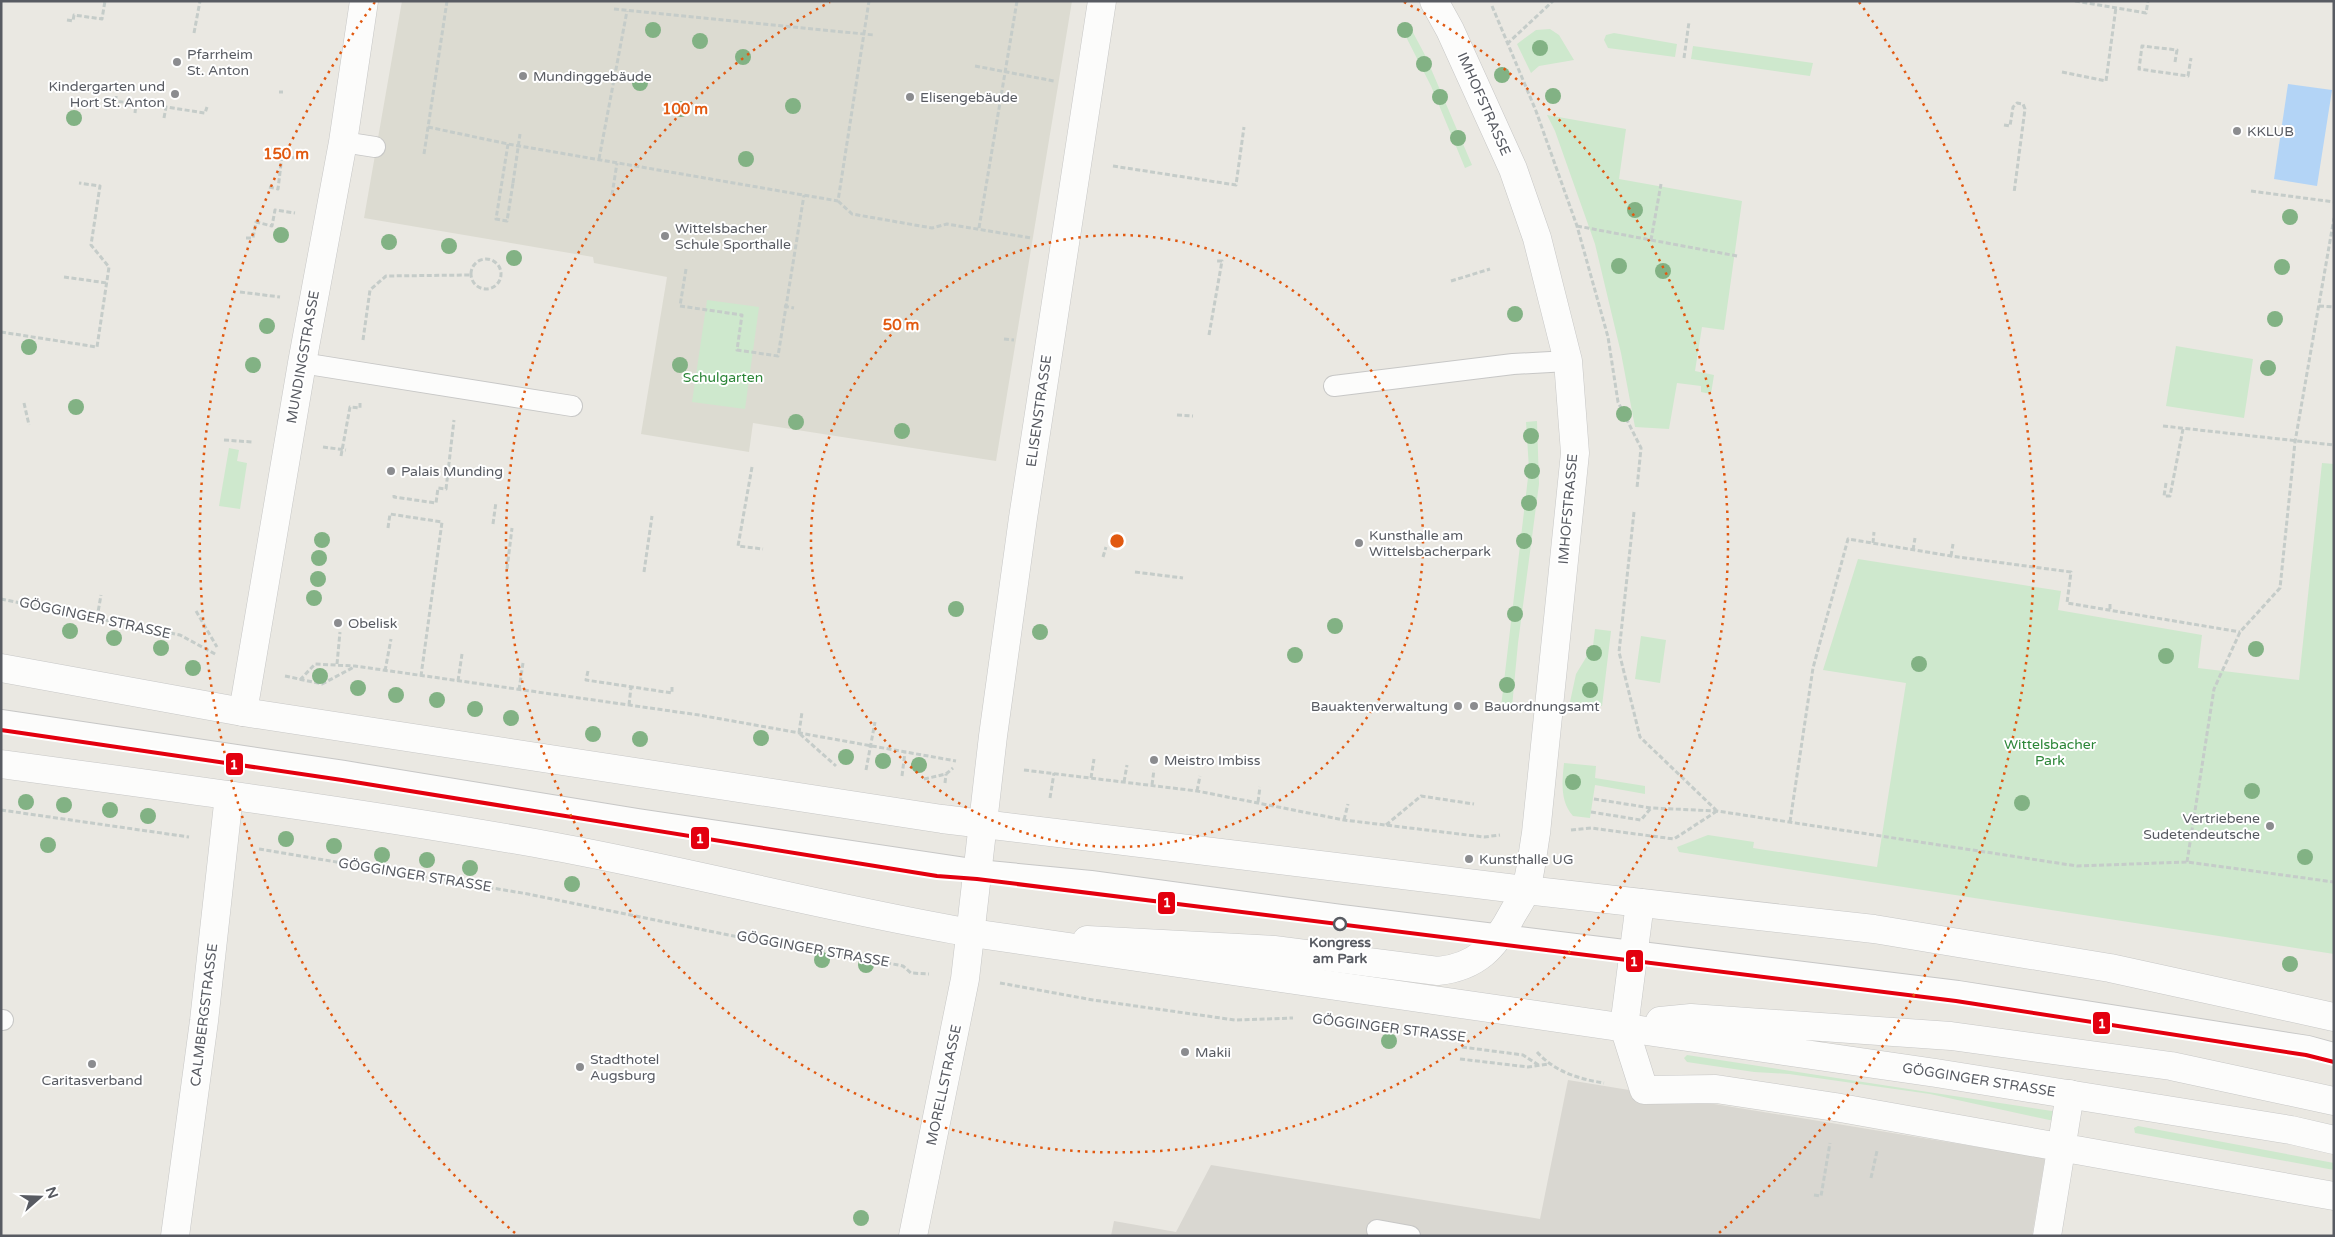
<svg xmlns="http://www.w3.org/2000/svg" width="2335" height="1237" viewBox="0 0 2335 1237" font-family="'Varela Round',sans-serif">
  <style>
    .industrial { fill: #d9d7d1 }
    .education { fill: #dcdbd1 }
    .green { fill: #cee8cd }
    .water { fill: #b3d4f6 }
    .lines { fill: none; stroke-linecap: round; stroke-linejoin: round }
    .lane-casing { stroke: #c7c7c6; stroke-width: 22 }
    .street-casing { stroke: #c7c7c6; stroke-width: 29 }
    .secondary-casing { stroke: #c7c7c6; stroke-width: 29 }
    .path { stroke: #c5ccc9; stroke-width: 3; stroke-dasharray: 5 2.5; stroke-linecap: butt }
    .lane { stroke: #fcfcfb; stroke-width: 20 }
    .street { stroke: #fcfcfb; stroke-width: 28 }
    .secondary { stroke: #fcfcfb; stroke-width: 28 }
    .path-bridge { stroke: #c5ccc9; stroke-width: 3; stroke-dasharray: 5 2.5; stroke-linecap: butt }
    .tram-1-casing { stroke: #fff; stroke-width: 8 }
    .tram-1 { stroke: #e3000f; stroke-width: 4 }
    .tree { fill: #82b284 }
    .ring { fill: none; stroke: #e15910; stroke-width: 2.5; stroke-dasharray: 2.5 5 }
    .poi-dot { fill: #8b8c8f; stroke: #fff; stroke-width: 2 }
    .stop-dot { fill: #fff; stroke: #585b62; stroke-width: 2.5 }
    .labels { text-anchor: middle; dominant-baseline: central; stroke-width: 4; stroke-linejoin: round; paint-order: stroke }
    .poi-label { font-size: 14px; fill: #585b62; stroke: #fff; text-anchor: start }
    .street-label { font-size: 14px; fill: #585b62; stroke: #fff }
    .park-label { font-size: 14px; fill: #2c8638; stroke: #fff }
    .stop-label { font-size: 14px; font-weight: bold; fill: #585b62; stroke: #fff }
    .centre { fill: #e15910; stroke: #fff; stroke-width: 2.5 }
    .ring-label { font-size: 15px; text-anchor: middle; font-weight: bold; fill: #e15910; stroke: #fff; stroke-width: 4; stroke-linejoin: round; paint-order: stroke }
    .line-badge { stroke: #fff; stroke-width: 2 }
    .badge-label { font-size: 14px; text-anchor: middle; font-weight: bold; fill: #fff }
  </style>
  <rect width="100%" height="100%" fill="#eae8e2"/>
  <path class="industrial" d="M1568,1080L2045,1158L2032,1236H1111L1114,1221L1176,1232L1211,1165L1540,1219Z"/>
  <path class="education" d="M402,1H1072L996,461L753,423L749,452L641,434L667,277L594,263L593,257L364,218Z"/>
  <path class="green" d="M1408,23L1426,57L1472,165L1465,168L1431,86L1401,27Z
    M1550,29L1559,35L1574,60L1539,66L1531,73L1517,44L1536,30Z
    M1614,33L1677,44L1675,57L1608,48L1604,40L1606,35Z
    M1693,46L1813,63L1810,76L1691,59Z
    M1547,115L1626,129L1619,179L1742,201L1724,330L1702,327L1695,371L1714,375L1711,394L1701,392V386L1677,383L1669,429L1635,427L1621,353L1595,244L1555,131Z
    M707,300L759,307L745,409L692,402Z
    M2176,346L2253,359L2244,418L2166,406Z
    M1537,421L1539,484L1518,643L1512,707H1501L1529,469L1526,422Z
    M229,448L239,450L237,461L247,463L240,509L219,506Z
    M2322,463L2334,464V954L1679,852L1677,847L1708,835L1754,842L1753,848L1877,867L1906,683L1823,670L1858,559L2061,591L2058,610L2202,635L2198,668L2299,680Z
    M1595,629L1611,631L1602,706L1570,702L1576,674L1593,646Z
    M1641,636L1666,640L1660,683L1635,679Z
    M1564,763L1596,766L1595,778L1645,786V794L1595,785L1590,818L1573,816C1560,802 1562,782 1564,763Z
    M1687,1055L2052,1111L2056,1113L2054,1121L1930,1094L1789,1074L1754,1072L1687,1062L1684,1058Z
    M2138,1126L2334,1163V1170L2135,1133L2134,1128Z"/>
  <path class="water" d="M2288,84L2332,90L2317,186L2274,179Z"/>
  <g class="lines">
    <g class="lane-casing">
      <path id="lane" d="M343,142L375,147
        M302,363L572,406
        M1334,386L1513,364L1568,361
        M1,720L344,771L638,819L978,870L1091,881L1341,915L1958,991L2308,1046L2334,1053
        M1,1020H3
        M1377,1230L1410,1236"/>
    </g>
    <g class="street-casing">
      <path id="street" d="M243,712L302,363L343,142L364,1
        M1640,903L1624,1027L1644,1090L1716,1089L1835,1107L2334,1196
        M1087,940L1274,950L1438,971C1477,967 1495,947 1513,913C1517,906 1523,898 1526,889C1531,871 1533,851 1536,833L1575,453L1568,361L1537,238L1513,169L1450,30L1434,1
        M175,1236L204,1021L229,795
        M913,1236L965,979L993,736L1023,518L1102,1
        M2047,1236L2070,1094"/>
    </g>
    <g class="secondary-casing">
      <path id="secondary" d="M1,668L243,712L942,819L1526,890L1874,929L2110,968L2334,1017
        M1,764C179,788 358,812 535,843C682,869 825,908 972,933L1936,1073L2291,1130L2334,1140
        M1660,1021L1691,1018L1951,1036L2171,1066L2334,1101"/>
    </g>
    <path class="path" d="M2075,1L2146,13L2148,1
      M1492,6L1536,111L1577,226L1608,337L1618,402L1641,448L1637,488
      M614,9L874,35
      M67,20L73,21L74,15L102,19L105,1
      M194,33L200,1
      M1507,44L1553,1
      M1684,58L1689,22
      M2175,62L2177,50L2142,46L2139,69L2188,76L2191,58
      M975,66L1054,81
      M2062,72L2106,81L2116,7
      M279,92H283
      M116,96V101L136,104L135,113
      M164,118L166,107L205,113L207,107
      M2004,125L2010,126L2013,107L2017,103L2023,104L2025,109L2014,193
      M428,127L508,144L838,201L869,1
      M508,144L496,219L507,221L513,183
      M424,154L447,1
      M599,159L627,11
      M1113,166L1236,185L1244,127
      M269,187L278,189L282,156L303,159
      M2251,191L2334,202
      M612,195L617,163
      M838,201L852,214L932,228L947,224L1031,238
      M1577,226L1651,240L1661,184
      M979,228L1017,1
      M246,238H253L256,222L272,226L275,210L295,213
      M1651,240L1737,256
      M471 274a15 15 0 1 1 30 0a15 15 0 1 1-30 0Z
      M686,269L680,306L742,315L737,350L778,356L804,195
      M64,277L107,283
      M1451,281L1490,269
      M240,292L280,297
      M784,306L794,308
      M2319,306L2334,307
      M1,332L97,347L109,267L91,245L100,186L79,183
      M1209,335L1222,261H1217
      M1004,339L1014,340
      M363,340L370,290L386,276L471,275
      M24,403L29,425
      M1177,415L1193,416
      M2163,426L2334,445
      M224,440L252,442
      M323,447L346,450
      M341,456L350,407L360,408V403
      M752,467L738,546L763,549
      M2166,483L2164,496H2170L2183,429
      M394,495V497L436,503L438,488L446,489L454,420
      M1634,512L1619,652L1640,737L1716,810
      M493,524L496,502
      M388,528L390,514L442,522L421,676
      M1873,543L1874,532
      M1913,550L1915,538
      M1951,556L1953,544
      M1103,557L1106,547
      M507,569L512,528
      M644,572L652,516
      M1135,572L1183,578
      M1,599L180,635L217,655
      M2110,609V602
      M196,611L217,647
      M97,618L101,595
      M337,664L340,632
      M385,671L391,639
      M588,671L586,680L672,693V687
      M285,676L322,684L354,667
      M300,680L315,664L355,666L699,715L956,761
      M458,681L462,654
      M519,690L523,663
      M629,705L631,687
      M799,733L802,712
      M800,734L836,766
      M866,770L875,722
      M1024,770L1197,791L1344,820L1484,837L1500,835
      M902,776L905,752
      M1091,778L1094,759
      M924,779L946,774L953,768
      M1124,782L1127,765
      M945,783L946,774
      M1152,785L1154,770
      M1197,791L1200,776
      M1050,798L1054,773
      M1594,799L1651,808L1717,811L2077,866L2187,862L2334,882
      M1258,802L1260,787
      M1,810L189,837
      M1591,812L1641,820L1651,808
      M1344,820L1348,804
      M1790,822L1813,668L1848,539L1951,556L2071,572L2067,603L2240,632
      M1386,825L1421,796L1474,804
      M1571,830L1591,828L1674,839L1717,811
      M259,849L528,894L748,939L791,944L903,966L911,973L929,974
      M2187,862L2214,689L2240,632L2280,588L2295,442L2334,218
      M1000,983L1093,1000L1235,1020L1293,1018
      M1462,1047L1523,1055L1540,1066
      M1537,1052C1555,1072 1579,1079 1604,1083
      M1460,1059L1528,1067L1548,1064
      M1871,1178L1877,1151
      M1814,1195L1821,1196L1830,1143"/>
    <use href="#lane" class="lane"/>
    <use href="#street" class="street"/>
    <use href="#secondary" class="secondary"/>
    <path class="path-bridge" d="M513,183L520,134"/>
    <g class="tram-1-casing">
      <path id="tram-1" d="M1,730L342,780L937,876L977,879L1956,1001L2306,1055L2334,1062"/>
    </g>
    <use href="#tram-1" class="tram-1"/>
  </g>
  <g class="tree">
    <circle cx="653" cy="30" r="8"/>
    <circle cx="1405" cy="30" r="8"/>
    <circle cx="700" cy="41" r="8"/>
    <circle cx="1540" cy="48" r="8"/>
    <circle cx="743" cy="57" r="8"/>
    <circle cx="1424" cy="64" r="8"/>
    <circle cx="1502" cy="75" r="8"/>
    <circle cx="640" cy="83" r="8"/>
    <circle cx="1553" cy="96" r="8"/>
    <circle cx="1440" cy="97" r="8"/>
    <circle cx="793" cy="106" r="8"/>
    <circle cx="681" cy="109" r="8"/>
    <circle cx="74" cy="118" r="8"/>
    <circle cx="1458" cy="138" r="8"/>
    <circle cx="746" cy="159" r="8"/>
    <circle cx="1635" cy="210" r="8"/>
    <circle cx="2290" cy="217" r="8"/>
    <circle cx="281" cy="235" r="8"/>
    <circle cx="389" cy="242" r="8"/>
    <circle cx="449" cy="246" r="8"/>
    <circle cx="514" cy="258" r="8"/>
    <circle cx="1619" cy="266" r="8"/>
    <circle cx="2282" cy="267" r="8"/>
    <circle cx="1663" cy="271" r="8"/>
    <circle cx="1515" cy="314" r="8"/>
    <circle cx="2275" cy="319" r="8"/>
    <circle cx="267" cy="326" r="8"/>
    <circle cx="29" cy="347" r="8"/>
    <circle cx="253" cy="365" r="8"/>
    <circle cx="680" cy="365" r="8"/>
    <circle cx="2268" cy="368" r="8"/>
    <circle cx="76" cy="407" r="8"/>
    <circle cx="1624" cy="414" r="8"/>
    <circle cx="796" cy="422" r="8"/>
    <circle cx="902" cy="431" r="8"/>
    <circle cx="1531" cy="436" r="8"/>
    <circle cx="1532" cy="471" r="8"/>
    <circle cx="1529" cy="503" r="8"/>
    <circle cx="322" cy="540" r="8"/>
    <circle cx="1524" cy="541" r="8"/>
    <circle cx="319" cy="558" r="8"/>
    <circle cx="318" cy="579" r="8"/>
    <circle cx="314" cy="598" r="8"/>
    <circle cx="956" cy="609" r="8"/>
    <circle cx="1515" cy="614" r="8"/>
    <circle cx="1335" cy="626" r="8"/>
    <circle cx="70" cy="631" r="8"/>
    <circle cx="1040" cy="632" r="8"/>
    <circle cx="114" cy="638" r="8"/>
    <circle cx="161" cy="648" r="8"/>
    <circle cx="2256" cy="649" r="8"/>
    <circle cx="1594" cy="653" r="8"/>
    <circle cx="1295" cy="655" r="8"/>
    <circle cx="2166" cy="656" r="8"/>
    <circle cx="1919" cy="664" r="8"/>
    <circle cx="193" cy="668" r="8"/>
    <circle cx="320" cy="676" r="8"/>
    <circle cx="1507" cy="685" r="8"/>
    <circle cx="358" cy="688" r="8"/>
    <circle cx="1590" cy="690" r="8"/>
    <circle cx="396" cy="695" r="8"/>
    <circle cx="437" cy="700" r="8"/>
    <circle cx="475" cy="709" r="8"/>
    <circle cx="511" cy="718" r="8"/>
    <circle cx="593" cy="734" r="8"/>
    <circle cx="761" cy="738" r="8"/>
    <circle cx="640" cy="739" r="8"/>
    <circle cx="846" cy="757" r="8"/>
    <circle cx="883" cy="761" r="8"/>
    <circle cx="919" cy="765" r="8"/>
    <circle cx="1573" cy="782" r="8"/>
    <circle cx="2252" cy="791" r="8"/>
    <circle cx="26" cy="802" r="8"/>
    <circle cx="2022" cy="803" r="8"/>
    <circle cx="64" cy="805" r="8"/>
    <circle cx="110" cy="810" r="8"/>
    <circle cx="148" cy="816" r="8"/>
    <circle cx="286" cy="839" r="8"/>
    <circle cx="48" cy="845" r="8"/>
    <circle cx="334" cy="846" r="8"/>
    <circle cx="382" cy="855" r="8"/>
    <circle cx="2305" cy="857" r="8"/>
    <circle cx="427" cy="860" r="8"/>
    <circle cx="470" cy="868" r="8"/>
    <circle cx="572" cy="884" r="8"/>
    <circle cx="822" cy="960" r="8"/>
    <circle cx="2290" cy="964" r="8"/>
    <circle cx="866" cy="965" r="8"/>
    <circle cx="1389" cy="1041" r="8"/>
    <circle cx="861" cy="1218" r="8"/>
  </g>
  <g class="ring">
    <circle cx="1117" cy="541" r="306"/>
    <path d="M1404 2A611 611 0 1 1 830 2"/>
    <path d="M515 1233A917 917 0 0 1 375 2M1859 2A917 917 0 0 1 1719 1233"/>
  </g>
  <g class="poi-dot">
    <circle cx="177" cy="62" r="5"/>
    <circle cx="523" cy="76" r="5"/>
    <circle cx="175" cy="94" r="5"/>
    <circle cx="910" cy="97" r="5"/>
    <circle cx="2237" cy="131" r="5"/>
    <circle cx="665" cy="236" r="5"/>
    <circle cx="391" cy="471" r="5"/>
    <circle cx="1359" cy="543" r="5"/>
    <circle cx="338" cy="623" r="5"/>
    <circle cx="1458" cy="706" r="5"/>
    <circle cx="1474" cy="706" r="5"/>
    <circle cx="1154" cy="760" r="5"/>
    <circle cx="2270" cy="826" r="5"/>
    <circle cx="1469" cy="859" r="5"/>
    <circle cx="1185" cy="1052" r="5"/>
    <circle cx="92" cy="1064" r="5"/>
    <circle cx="580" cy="1067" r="5"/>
  </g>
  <circle class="stop-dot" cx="1340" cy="924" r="6"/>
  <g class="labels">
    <g class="poi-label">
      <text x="187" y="54">Pfarrheim<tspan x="187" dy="16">St. Anton</tspan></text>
      <text x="533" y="76">Mundinggebäude</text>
      <text x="165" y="86" text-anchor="end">Kindergarten und<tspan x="165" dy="16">Hort St. Anton</tspan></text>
      <text x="920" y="97">Elisengebäude</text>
      <text x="2247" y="131">KKLUB</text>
      <text x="675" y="228">Wittelsbacher<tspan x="675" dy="16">Schule Sporthalle</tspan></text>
      <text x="401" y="471">Palais Munding</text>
      <text x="1369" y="535">Kunsthalle am<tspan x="1369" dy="16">Wittelsbacherpark</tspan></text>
      <text x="348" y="623">Obelisk</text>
      <text x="1448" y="706" text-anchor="end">Bauaktenverwaltung</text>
      <text x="1484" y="706">Bauordnungsamt</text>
      <text x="1164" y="760">Meistro Imbiss</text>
      <text x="2260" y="818" text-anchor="end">Vertriebene<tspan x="2260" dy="16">Sudetendeutsche</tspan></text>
      <text x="1479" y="859">Kunsthalle UG</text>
      <text x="1195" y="1052">Makii</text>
      <text x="590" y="1059">Stadthotel<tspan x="590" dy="16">Augsburg</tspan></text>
      <text x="92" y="1080" text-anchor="middle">Caritasverband</text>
    </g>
    <g class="street-label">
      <text transform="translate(1484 104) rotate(66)">IMHOFSTRASSE</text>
      <text transform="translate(303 357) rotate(-80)">MUNDINGSTRASSE</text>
      <text transform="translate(1039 411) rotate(-82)">ELISENSTRASSE</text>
      <text transform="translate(1568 509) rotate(-85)">IMHOFSTRASSE</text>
      <text transform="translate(95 618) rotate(12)">GÖGGINGER STRASSE</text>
      <text transform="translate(415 875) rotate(9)">GÖGGINGER STRASSE</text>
      <text transform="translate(813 949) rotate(10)">GÖGGINGER STRASSE</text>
      <text transform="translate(204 1015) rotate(-83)">CALMBERGSTRASSE</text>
      <text transform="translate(1389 1028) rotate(7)">GÖGGINGER STRASSE</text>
      <text transform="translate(1979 1080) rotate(9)">GÖGGINGER STRASSE</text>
      <text transform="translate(944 1085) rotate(-78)">MORELLSTRASSE</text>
    </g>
    <g class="park-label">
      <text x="723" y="377">Schulgarten</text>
      <text x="2050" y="744">Wittelsbacher<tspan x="2050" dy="16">Park</tspan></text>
    </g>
    <g class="stop-label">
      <text x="1340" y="942">Kongress<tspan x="1340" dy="16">am Park</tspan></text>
    </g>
  </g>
  <circle cx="1117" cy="541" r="8" class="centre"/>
  <g class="ring-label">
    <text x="685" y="114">100 m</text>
    <text x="286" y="159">150 m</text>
    <text x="901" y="330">50 m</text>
  </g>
  <g class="line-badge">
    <rect x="225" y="752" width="19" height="24" rx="5" fill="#e3000f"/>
    <rect x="690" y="826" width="20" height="24" rx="5" fill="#e3000f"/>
    <rect x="1157" y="891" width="19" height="24" rx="5" fill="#e3000f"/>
    <rect x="1625" y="949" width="19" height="24" rx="5" fill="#e3000f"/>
    <rect x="2092" y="1011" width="19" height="24" rx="5" fill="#e3000f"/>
  </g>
  <g class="badge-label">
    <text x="234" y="769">1</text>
    <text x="700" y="843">1</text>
    <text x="1167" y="907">1</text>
    <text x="1634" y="966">1</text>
    <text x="2102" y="1028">1</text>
  </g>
  <rect width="2335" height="1237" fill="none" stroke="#585b62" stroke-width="5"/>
  <g transform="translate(40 1197) rotate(70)" stroke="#ffffff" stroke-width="4" paint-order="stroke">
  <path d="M0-4L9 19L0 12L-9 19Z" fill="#585b62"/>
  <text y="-8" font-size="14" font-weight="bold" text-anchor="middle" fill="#585b62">N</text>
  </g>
</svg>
